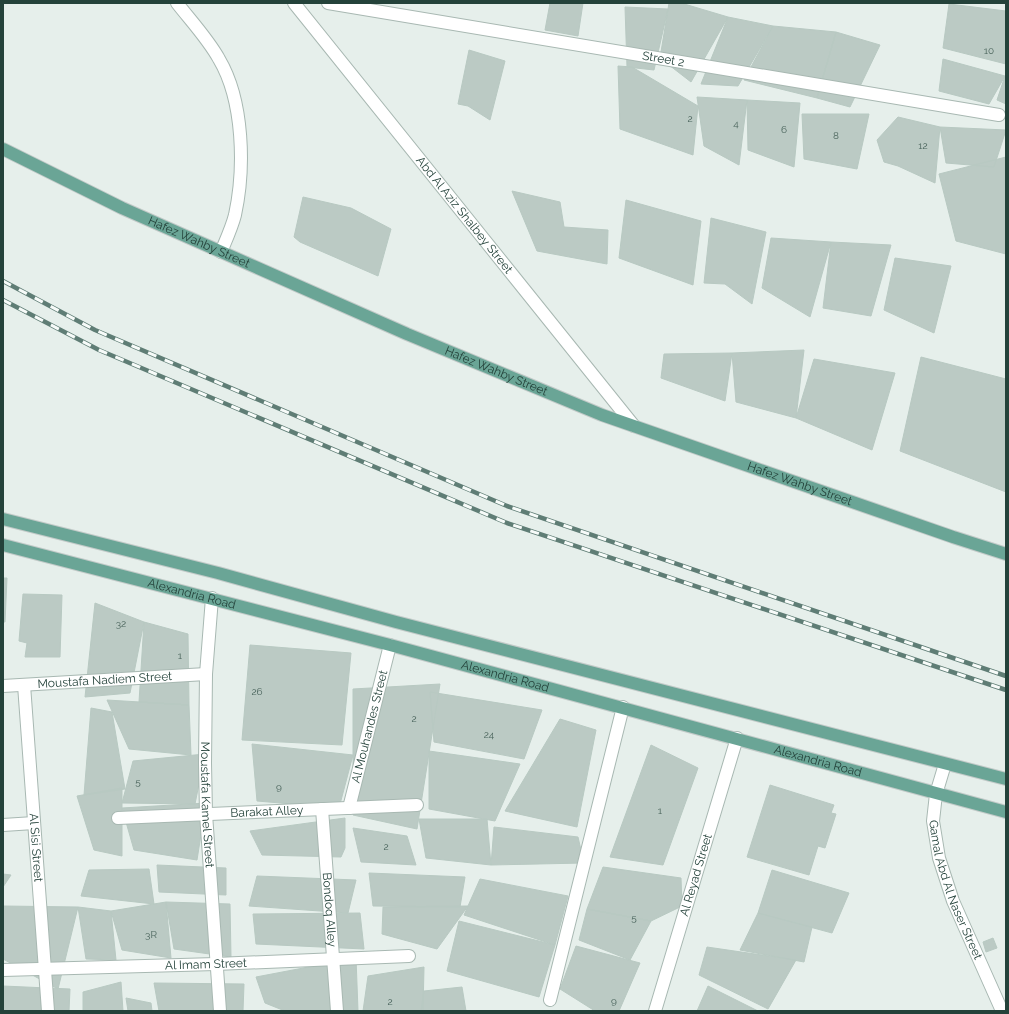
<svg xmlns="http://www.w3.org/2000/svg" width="1009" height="1014" viewBox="0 0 1009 1014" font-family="Raleway,sans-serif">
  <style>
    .building { fill: #bbcac4; stroke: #b8c9c2 }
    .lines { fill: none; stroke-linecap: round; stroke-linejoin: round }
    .minor-casing { stroke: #a8b8b2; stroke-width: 14 }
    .major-casing { stroke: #c2cac8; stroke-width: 14 }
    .minor { stroke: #fff; stroke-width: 12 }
    .major { stroke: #6aa596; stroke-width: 12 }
    .rail-casing { stroke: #5f7d75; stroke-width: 4.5 }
    .rail { stroke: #f7fbf9; stroke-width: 3; stroke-dasharray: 9; stroke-linecap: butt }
    .labels { text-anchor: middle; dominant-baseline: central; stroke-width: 4; stroke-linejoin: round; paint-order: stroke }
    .number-label { font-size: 10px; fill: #4a645c }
    .street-label { font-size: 12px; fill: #24423a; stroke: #f7fbf9 }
  </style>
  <rect width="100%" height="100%" fill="#e6efeb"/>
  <path class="building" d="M550,3H583L578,36L545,30Z
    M669,3H681L728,17L691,82L660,58Z
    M949,4L1006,11V64L943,48Z
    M625,7L668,9L654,70L627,67Z
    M728,17L773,26L738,86L701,84Z
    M773,26L836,32L817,98L744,80Z
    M836,32L880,45L850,107L817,98Z
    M469,50L505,61L490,120L468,106L458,104Z
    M943,59L1005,76L989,104L939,91Z
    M618,66L632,67L698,106L693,155L620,129Z
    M1005,76H1006V104L997,100Z
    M697,97L747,100L739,165L704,146Z
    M747,100L800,103L794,167L748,150Z
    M802,114H869L857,169L804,159Z
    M898,117L940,127L935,183L898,166L884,162L877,140Z
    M940,127L1006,130L994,167L946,163Z
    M1006,157V254L956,241L939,174Z
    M512,191L560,202L564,227L608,230L607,264L537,251Z
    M303,197L351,208L391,229L378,276L300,242L294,237Z
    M626,200L701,221L693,285L619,258Z
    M711,218L766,232L752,304L725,284L704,283Z
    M771,238L831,242L810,317L762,288Z
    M831,242L891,245L871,316L823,308Z
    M895,258L951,266L934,333L884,310Z
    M804,350L796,418L736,402L732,353Z
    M732,353L725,401L661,378L664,354Z
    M921,357L1006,379V492L900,451Z
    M814,359L895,373L872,450L796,418Z
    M3,578H7L5,622H3Z
    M23,594L62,595L60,657H25L27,643L19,641Z
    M95,603L144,622L130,693L85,697Z
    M144,622L188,634L189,705L139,702Z
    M250,645L351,653L342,745L242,740Z
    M440,684L417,829L353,815V689Z
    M430,692L542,710L524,759L434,742Z
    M107,700L189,705L191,755L129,749Z
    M91,708L112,712L125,789L84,795Z
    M560,719L596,730L577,827L505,811Z
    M252,744L353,755L339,808L257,801Z
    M651,745L698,768L663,865L610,857Z
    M429,751L520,764L495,821L429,809Z
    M205,754L195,804L122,803L133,761Z
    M770,785L834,805L831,813L836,814L825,848L818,846L809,875L747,857Z
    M122,788V856L94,850L77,796Z
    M206,803L197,860L134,850L122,808Z
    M345,818V848L341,857L262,855L250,831Z
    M419,819H487L491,865L426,858Z
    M494,827L578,837L584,863L491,865Z
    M353,828L407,836L416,865L361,862Z
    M157,865L226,868V895L159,892Z
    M603,867L681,878L682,906L651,921L587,909Z
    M149,869L154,904L81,896L89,870Z
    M772,870L849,893L832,933L758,913Z
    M369,873L465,877L460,907L373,906Z
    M3,874L11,875L3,887Z
    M257,876L356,880L348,913L249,906Z
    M480,879L568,896L555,945L464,915Z
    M166,902L230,904L231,957L174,949Z
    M166,902L171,958L122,950L111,911Z
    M3,906L78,907L58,989L3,959Z
    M468,906L437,949L382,934L383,907Z
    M78,907L111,911L116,960L86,959Z
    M587,909L651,921L630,960L579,940Z
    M360,913L364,949L256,944L253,914Z
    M758,913L812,927L804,962L740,950Z
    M459,921L555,945L539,997L447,971Z
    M993,938L997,948L986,952L983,942Z
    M576,946L640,963L619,1011H595L560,989Z
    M707,947L796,960L768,1009L699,975Z
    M356,958L358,1011H285L265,1003L256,977Z
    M424,967L423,1011H363L368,976Z
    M121,982L123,1011H83V992Z
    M154,983L244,984L243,1011H159Z
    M3,986L70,989L69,1011H3Z
    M708,986L758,1011H697Z
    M462,987L466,1011H421L424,991Z
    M126,998L151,1003L152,1011H128Z"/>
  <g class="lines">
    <g class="minor-casing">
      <g id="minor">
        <path d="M177,3C191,21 208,39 219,59C244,101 245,169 235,215C232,227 226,240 221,252"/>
        <path id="s1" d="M294,3L634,426"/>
        <path id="s2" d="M328,3L999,115"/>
        <path id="s3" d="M212,598L206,674L205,763L206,814L220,1011"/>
        <path id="s4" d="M24,685L48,1011"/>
        <path id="s5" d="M3,686L206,674"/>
        <path id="s6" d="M945,764L936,794L933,821L939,858L953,901L1002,1011"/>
        <path id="s7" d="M349,808L390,645"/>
        <path id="s8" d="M322,809L337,1011"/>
        <path id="s9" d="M118,818L417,805"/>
        <path d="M3,825L34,823"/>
        <path id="s10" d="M3,970L216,964L409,956"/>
        <path d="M550,1000L623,707"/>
        <path id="s11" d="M655,1011L737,738"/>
      </g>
    </g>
    <g class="major-casing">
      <g id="major">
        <path id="s12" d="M3,149L122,208L407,334L602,415L953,537L1006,554"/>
        <path d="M3,519L218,573L396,622L1006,779"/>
        <path id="s13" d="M3,545L390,645L1006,812"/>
      </g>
    </g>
    <use href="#minor" class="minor"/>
    <use href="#major" class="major"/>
    <g class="rail-casing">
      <path id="rail" d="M3,281L95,330L507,506L1006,676
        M3,300L99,350L507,523L1006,690"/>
    </g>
    <use href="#rail" class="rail"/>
  </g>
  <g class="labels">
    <g class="number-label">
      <text x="989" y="50">10</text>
      <text x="690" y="118">2</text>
      <text x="736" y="123">4</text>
      <text x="784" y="129">6</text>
      <text x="836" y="135">8</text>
      <text x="923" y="145">12</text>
      <text x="121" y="623">32</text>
      <text x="180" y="655">1</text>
      <text x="257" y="691">26</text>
      <text x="414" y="718">2</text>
      <text x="489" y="734">24</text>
      <text x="138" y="781">5</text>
      <text x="279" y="786">9</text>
      <text x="660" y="810">1</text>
      <text x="386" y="846">2</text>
      <text x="634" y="917">5</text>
      <text x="151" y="934">3R</text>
      <text x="614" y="1000">9</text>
      <text x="390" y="1001">2</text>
    </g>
    <g class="street-label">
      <text stroke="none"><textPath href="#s2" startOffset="340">Street 2</textPath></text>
      <text stroke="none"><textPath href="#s1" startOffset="272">Abd Al Aziz Shalbey Street</textPath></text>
      <text stroke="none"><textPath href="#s12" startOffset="217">Hafez Wahby Street</textPath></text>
      <text stroke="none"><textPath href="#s12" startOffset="541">Hafez Wahby Street</textPath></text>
      <text stroke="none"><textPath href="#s12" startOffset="865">Hafez Wahby Street</textPath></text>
      <text stroke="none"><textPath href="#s13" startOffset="195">Alexandria Road</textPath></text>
      <text stroke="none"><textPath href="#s13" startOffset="519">Alexandria Road</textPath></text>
      <text stroke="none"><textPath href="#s5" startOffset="102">Moustafa Nadiem Street</textPath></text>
      <text stroke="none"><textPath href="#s7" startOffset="84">Al Mouhandes Street</textPath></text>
      <text stroke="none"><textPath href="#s13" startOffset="843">Alexandria Road</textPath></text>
      <text stroke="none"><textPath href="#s3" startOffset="207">Moustafa Kamel Street</textPath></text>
      <text stroke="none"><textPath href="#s9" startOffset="149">Barakat Alley</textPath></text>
      <text stroke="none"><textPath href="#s4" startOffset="163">Al Sisi Street</textPath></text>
      <text stroke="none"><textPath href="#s11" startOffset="142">Al Reyad Street</textPath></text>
      <text stroke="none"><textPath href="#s6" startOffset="131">Gamal Abd Al Naser Street</textPath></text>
      <text stroke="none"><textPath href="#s8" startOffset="101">Bondoq Alley</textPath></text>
      <text stroke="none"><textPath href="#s10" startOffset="203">Al Imam Street</textPath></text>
    </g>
  </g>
  <rect width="1009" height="1014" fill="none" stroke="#24423a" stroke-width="8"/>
</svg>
